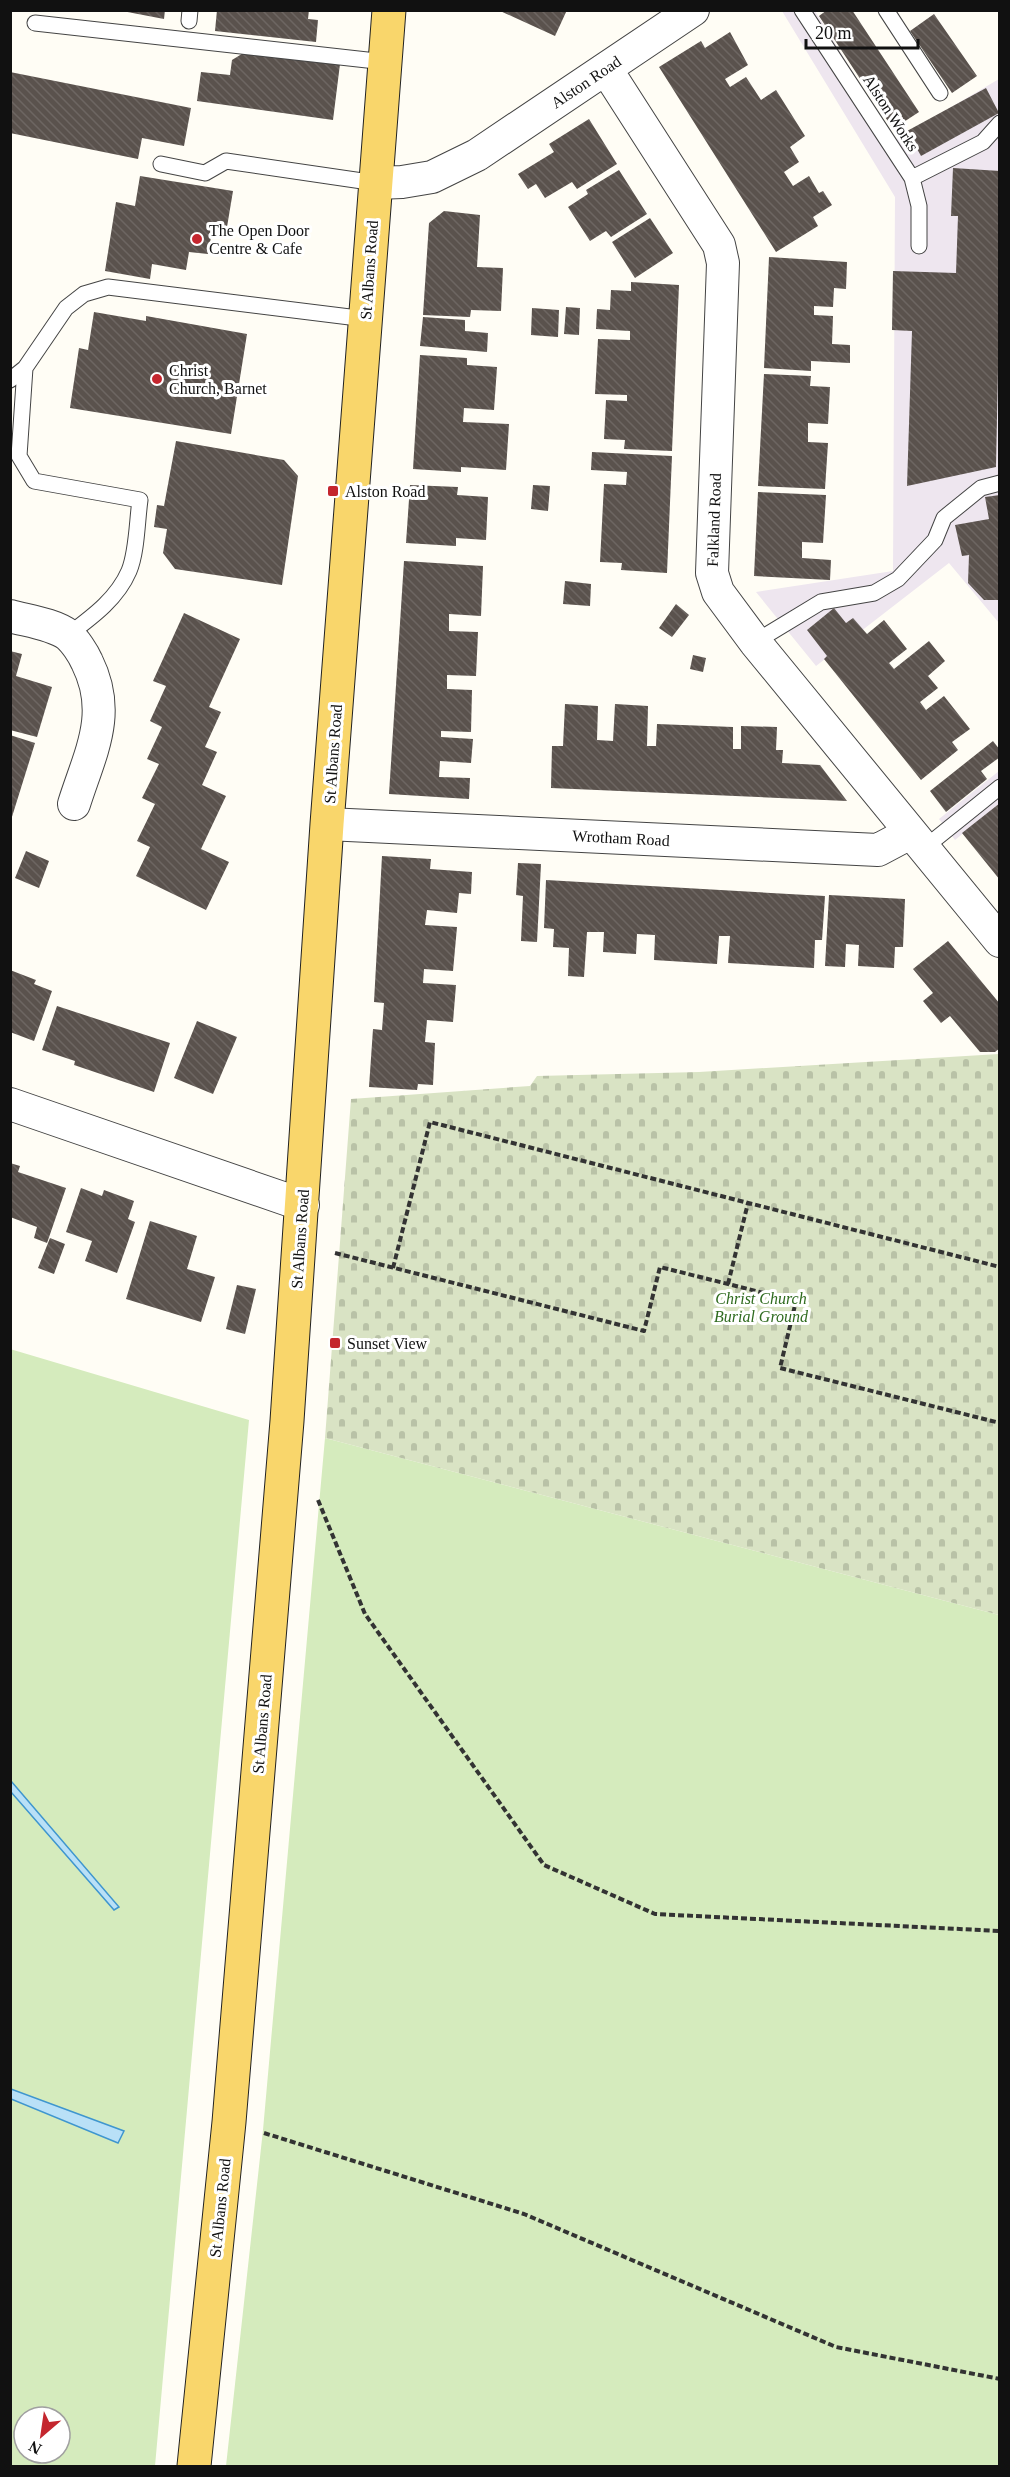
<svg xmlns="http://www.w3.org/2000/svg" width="1010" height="2477" viewBox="0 0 1010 2477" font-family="Georgia,serif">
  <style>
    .industrial { fill: #eee6ef }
    .grass { fill: #d5ebbd; fill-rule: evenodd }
    .cemetery { fill: url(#cemetery-stones) }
    .water { fill: #b9e0f7; stroke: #3f96cf; stroke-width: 1.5 }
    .building { fill: url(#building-back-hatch) }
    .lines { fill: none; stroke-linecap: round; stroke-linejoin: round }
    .lane-casing { stroke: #444; stroke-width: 17 }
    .street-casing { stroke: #444; stroke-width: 34 }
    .primary-casing { stroke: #222; stroke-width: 35 }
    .path { stroke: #333; stroke-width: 4; stroke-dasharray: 6 3; stroke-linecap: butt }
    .lane { stroke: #fff; stroke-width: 15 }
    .street { stroke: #fff; stroke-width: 32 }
    .primary { stroke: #f9d66b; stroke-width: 33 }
    .poi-dot { fill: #c4262e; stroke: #fff; stroke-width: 2 }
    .labels { text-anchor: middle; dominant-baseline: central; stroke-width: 6; stroke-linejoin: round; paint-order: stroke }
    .street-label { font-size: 16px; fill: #111; stroke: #fff }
    .poi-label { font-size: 16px; fill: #111; stroke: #fff; text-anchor: start }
    .park-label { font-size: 16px; font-style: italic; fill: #2f6b1f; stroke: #fff }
  </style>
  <defs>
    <pattern id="cemetery-stones" width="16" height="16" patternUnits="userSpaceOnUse" patternTransform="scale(1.5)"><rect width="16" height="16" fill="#d9e3c4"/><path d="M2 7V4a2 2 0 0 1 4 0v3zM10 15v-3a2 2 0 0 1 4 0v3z" fill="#b9c2a7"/></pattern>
    <pattern id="building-back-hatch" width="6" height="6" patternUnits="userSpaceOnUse" patternTransform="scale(1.5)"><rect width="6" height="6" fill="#5a524d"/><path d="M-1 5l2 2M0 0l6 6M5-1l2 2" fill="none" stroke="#6d6662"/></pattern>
  </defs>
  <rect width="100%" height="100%" fill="#fffdf5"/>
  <path class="industrial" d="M782,11H815L895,140L999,79V623L949,563L816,666L756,592L893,571L895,197Z
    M999,771V804L955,840L939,819Z"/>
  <path class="grass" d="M10,1349L249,1420L155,2466H11ZM24,2417H60V2453H24Z
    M325,1438L999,1615V2466H226L263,2130Z"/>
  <path class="cemetery" d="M999,1054V1615L325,1438L351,1099L530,1086L537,1076L699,1072Z"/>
  <path class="water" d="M11,1781L119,1907L114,1910L11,1792Z
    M10,2089H11L124,2131L118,2143L11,2099Z"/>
  <path class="building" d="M117,10H165L164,19Z
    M217,10H309L308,19L318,20L316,42L215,31Z
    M498,10H567L555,36Z
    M827,10H852L919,112L893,129L819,16Z
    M934,14L977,76L952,93L910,31Z
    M730,32L748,65L725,79L730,87L746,77L761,100L776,90L805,136L790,147L799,162L784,172L793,186L809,176L819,193L823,191L832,205L813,217L818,226L776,252L659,67L701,41L705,48Z
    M245,52L340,64L333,120L197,101L201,72L230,75L232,60Z
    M10,72L191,108L184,146L142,138L138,159L10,133Z
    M986,88L999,113L921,156L907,131Z
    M589,119L617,164L577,189L572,182L545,198L536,184L528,189L518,174L554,152L549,144Z
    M953,168L1000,171V368H998L996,467L907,486L912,331L892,330L893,271L956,273L958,216H951Z
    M619,170L647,214L611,237L606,231L590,241L568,207L588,194L586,190Z
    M140,176L233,191L226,233L212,231L208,254L189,252L186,270L152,264L150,279L105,271L116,202L135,206Z
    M444,211L480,215L477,267L503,268L501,311L471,310L470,317L423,315L429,223Z
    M650,218L673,253L635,278L612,242Z
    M769,257L847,262L846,289L834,288L833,307L814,306V315L833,316L832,344L850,345V363L811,361V371L764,368Z
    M631,282L679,285L672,451L624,449L625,440L604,439L606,400L627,401V395L595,394L598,339L630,340V331L596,329L597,309L610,310L611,290L631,291Z
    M566,307L580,308L579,335L564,334Z
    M532,308L559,310L558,337L531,335Z
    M94,312L146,321V316L247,334L231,434L70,408L79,348L88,350Z
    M423,317L465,320V331L488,333L487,352L420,346Z
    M420,355L467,358V365L497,367L494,410L464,408L463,422L509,424L506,470L461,467V472L413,469Z
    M764,374L811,376L810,386L830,387L828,424L808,423V442L828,443L825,489L758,486Z
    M176,441L284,460L298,476L282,585L175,569L163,553L167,529L154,527L157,505L164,506Z
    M592,452L672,456L667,573L621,570L622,563L600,562L604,484L626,485L627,472L591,470Z
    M410,485L458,487L457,495L488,497L486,540L456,538V546L406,543Z
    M533,485L550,486L548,511L531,509Z
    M758,492L826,495L823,543L802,542V558L831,560L830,580L754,576Z
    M1000,495V600H984L968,583L969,555L962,556L955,525L989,519L985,497Z
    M404,561L483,566L481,616L449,614V631L478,632L476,676L447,675V689L472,690L471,732L441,731V737L473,739L471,763L440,761L439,777L470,778L469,799L389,794Z
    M565,581L591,584L590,606L563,604Z
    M676,604L689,615L672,637L659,628Z
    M834,608L846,623L853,618L867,634L884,620L907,649L889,663L894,669L929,641L945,661L928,676L938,688L920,702L926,710L944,696L970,729L952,742L958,750L921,780L824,659L827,656L807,630Z
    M184,613L240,639L209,707L221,712L205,747L217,752L202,785L226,796L201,849L229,862L206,910L136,876L150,847L137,841L155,804L142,798L159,764L147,759L162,727L150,721L166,686L153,681Z
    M10,651L22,654L16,676L52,687L37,737L10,730Z
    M693,655L706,658L703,672L690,669Z
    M565,704L598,706L597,740L613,741L615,704L648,706L647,746H656L657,724L733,727V749H741V726L777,727L776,750H783L782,763L820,765L847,801L551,788L552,746H563Z
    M10,735L35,743L11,820H10Z
    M993,741L1000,750V757L981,771L987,779L946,812L930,791Z
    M1000,803V880L962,833Z
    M26,851L49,861L39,888L15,878Z
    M382,856L431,859L430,869L472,872L471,894L459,893L457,913L427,910L425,925L457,927L453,971L424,969L423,983L456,985L453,1022L427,1020L425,1042L435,1043L433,1085L418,1084L417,1090L369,1087L373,1029L382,1030L384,1003L374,1002Z
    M518,863L541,864L537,942L521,941L523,896L516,895Z
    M546,880L825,896L822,940H815L814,968L728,963L730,936H719L717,964L654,960L655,935L637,934L636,954L603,952L604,932H587L584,977L568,976L569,948L553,947L554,929L544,928Z
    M829,895L905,899L903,947H895L894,968L858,966L859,945L846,944L845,967L825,966Z
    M948,941L1000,1004V1048L995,1052H980L950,1016L941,1023L923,1001L933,993L913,969Z
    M10,970L36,980L34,984L52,991L34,1041L10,1032Z
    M57,1006L170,1043L154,1092L74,1065L75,1061L42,1050Z
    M197,1021L237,1037L213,1094L174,1078Z
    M10,1163L20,1166L18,1172L66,1188L47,1243L34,1238L37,1227L10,1217Z
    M81,1188L102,1196L104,1190L134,1201L128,1219L135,1222L117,1273L85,1261L92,1241L66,1232Z
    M150,1221L197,1236L187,1269L215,1277L201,1322L126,1299Z
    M50,1238L65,1244L54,1274L38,1268Z
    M237,1285L256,1289L245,1334L226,1329Z"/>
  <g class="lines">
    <g class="lane-casing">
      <path id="lane" d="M802,10L912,178L919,206V246
        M886,10L940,93
        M189,21L190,10
        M35,23L385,62
        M161,164L205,173L226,161L376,183
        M912,178L983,142L1000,123
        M25,368L19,456L34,481L140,500C137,521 137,552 129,571C117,599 92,617 68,635
        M10,380L25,368L66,308L84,294L108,287L366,319
        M755,642L821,602L874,593L898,579L935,540L944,518L981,488L1000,483
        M923,849L1000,787"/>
    </g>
    <g class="street-casing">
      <path id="street" d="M606,69L719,245L723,263L712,573L718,592L755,642L1000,941
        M376,183L402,182L432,177L477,155L693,10
        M10,616C28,621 53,624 68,635C75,641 83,653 87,662C113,714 90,753 74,804
        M327,824L878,850L910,833
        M10,1104L303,1205"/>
    </g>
    <g class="primary-casing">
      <path id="primary" d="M194,2466L229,2122L287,1421L327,824L389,10"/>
    </g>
    <path class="path" d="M335,1253L644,1331L660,1267L796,1301L780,1368L1000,1423
      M393,1268L430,1122L1000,1267
      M728,1284L748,1203
      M318,1500L365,1614L544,1865L655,1914L1000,1931
      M264,2133L524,2214L836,2347L1000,2379"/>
    <use href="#lane" class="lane"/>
    <use href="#street" class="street"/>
    <use href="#primary" class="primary"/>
  </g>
  <g class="poi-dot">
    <circle cx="197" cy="239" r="6"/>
    <circle cx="157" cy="379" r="6"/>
    <rect x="327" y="485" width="12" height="12" rx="3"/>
    <rect x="329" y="1337" width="12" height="12" rx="3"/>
  </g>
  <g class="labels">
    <g class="street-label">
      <text transform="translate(586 82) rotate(-34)">Alston Road</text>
      <text transform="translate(891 113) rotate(57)">Alston Works</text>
      <text transform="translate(369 270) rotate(-86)">St Albans Road</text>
      <text transform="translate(714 520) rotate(-88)">Falkland Road</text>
      <text transform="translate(333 754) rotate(-86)">St Albans Road</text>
      <text transform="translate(621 838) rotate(3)">Wrotham Road</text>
      <text transform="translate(300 1239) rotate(-86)">St Albans Road</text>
      <text transform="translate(262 1724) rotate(-85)">St Albans Road</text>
      <text transform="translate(220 2208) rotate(-84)">St Albans Road</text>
    </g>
    <g class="poi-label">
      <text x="209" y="230">The Open Door<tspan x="209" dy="18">Centre &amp; Cafe</tspan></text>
      <text x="169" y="370">Christ<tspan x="169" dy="18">Church, Barnet</tspan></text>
      <text x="345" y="491">Alston Road</text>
      <text x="347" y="1343">Sunset View</text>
    </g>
    <g class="park-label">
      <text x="761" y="1298">Christ Church<tspan x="761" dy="18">Burial Ground</tspan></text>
    </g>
  </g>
  <rect width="1010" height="2477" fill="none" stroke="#111111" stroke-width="24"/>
  <g transform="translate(42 2435) rotate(209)"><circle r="28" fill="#ffffff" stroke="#a0a0a0" stroke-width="1.5"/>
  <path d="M0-4.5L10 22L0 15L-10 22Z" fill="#c4262e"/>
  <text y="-9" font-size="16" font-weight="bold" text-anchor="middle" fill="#111111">N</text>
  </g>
  <path d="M806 39v9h112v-9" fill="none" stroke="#111111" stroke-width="3"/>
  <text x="815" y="39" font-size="18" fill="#111111" stroke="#ffffff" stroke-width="4.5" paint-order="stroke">20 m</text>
</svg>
